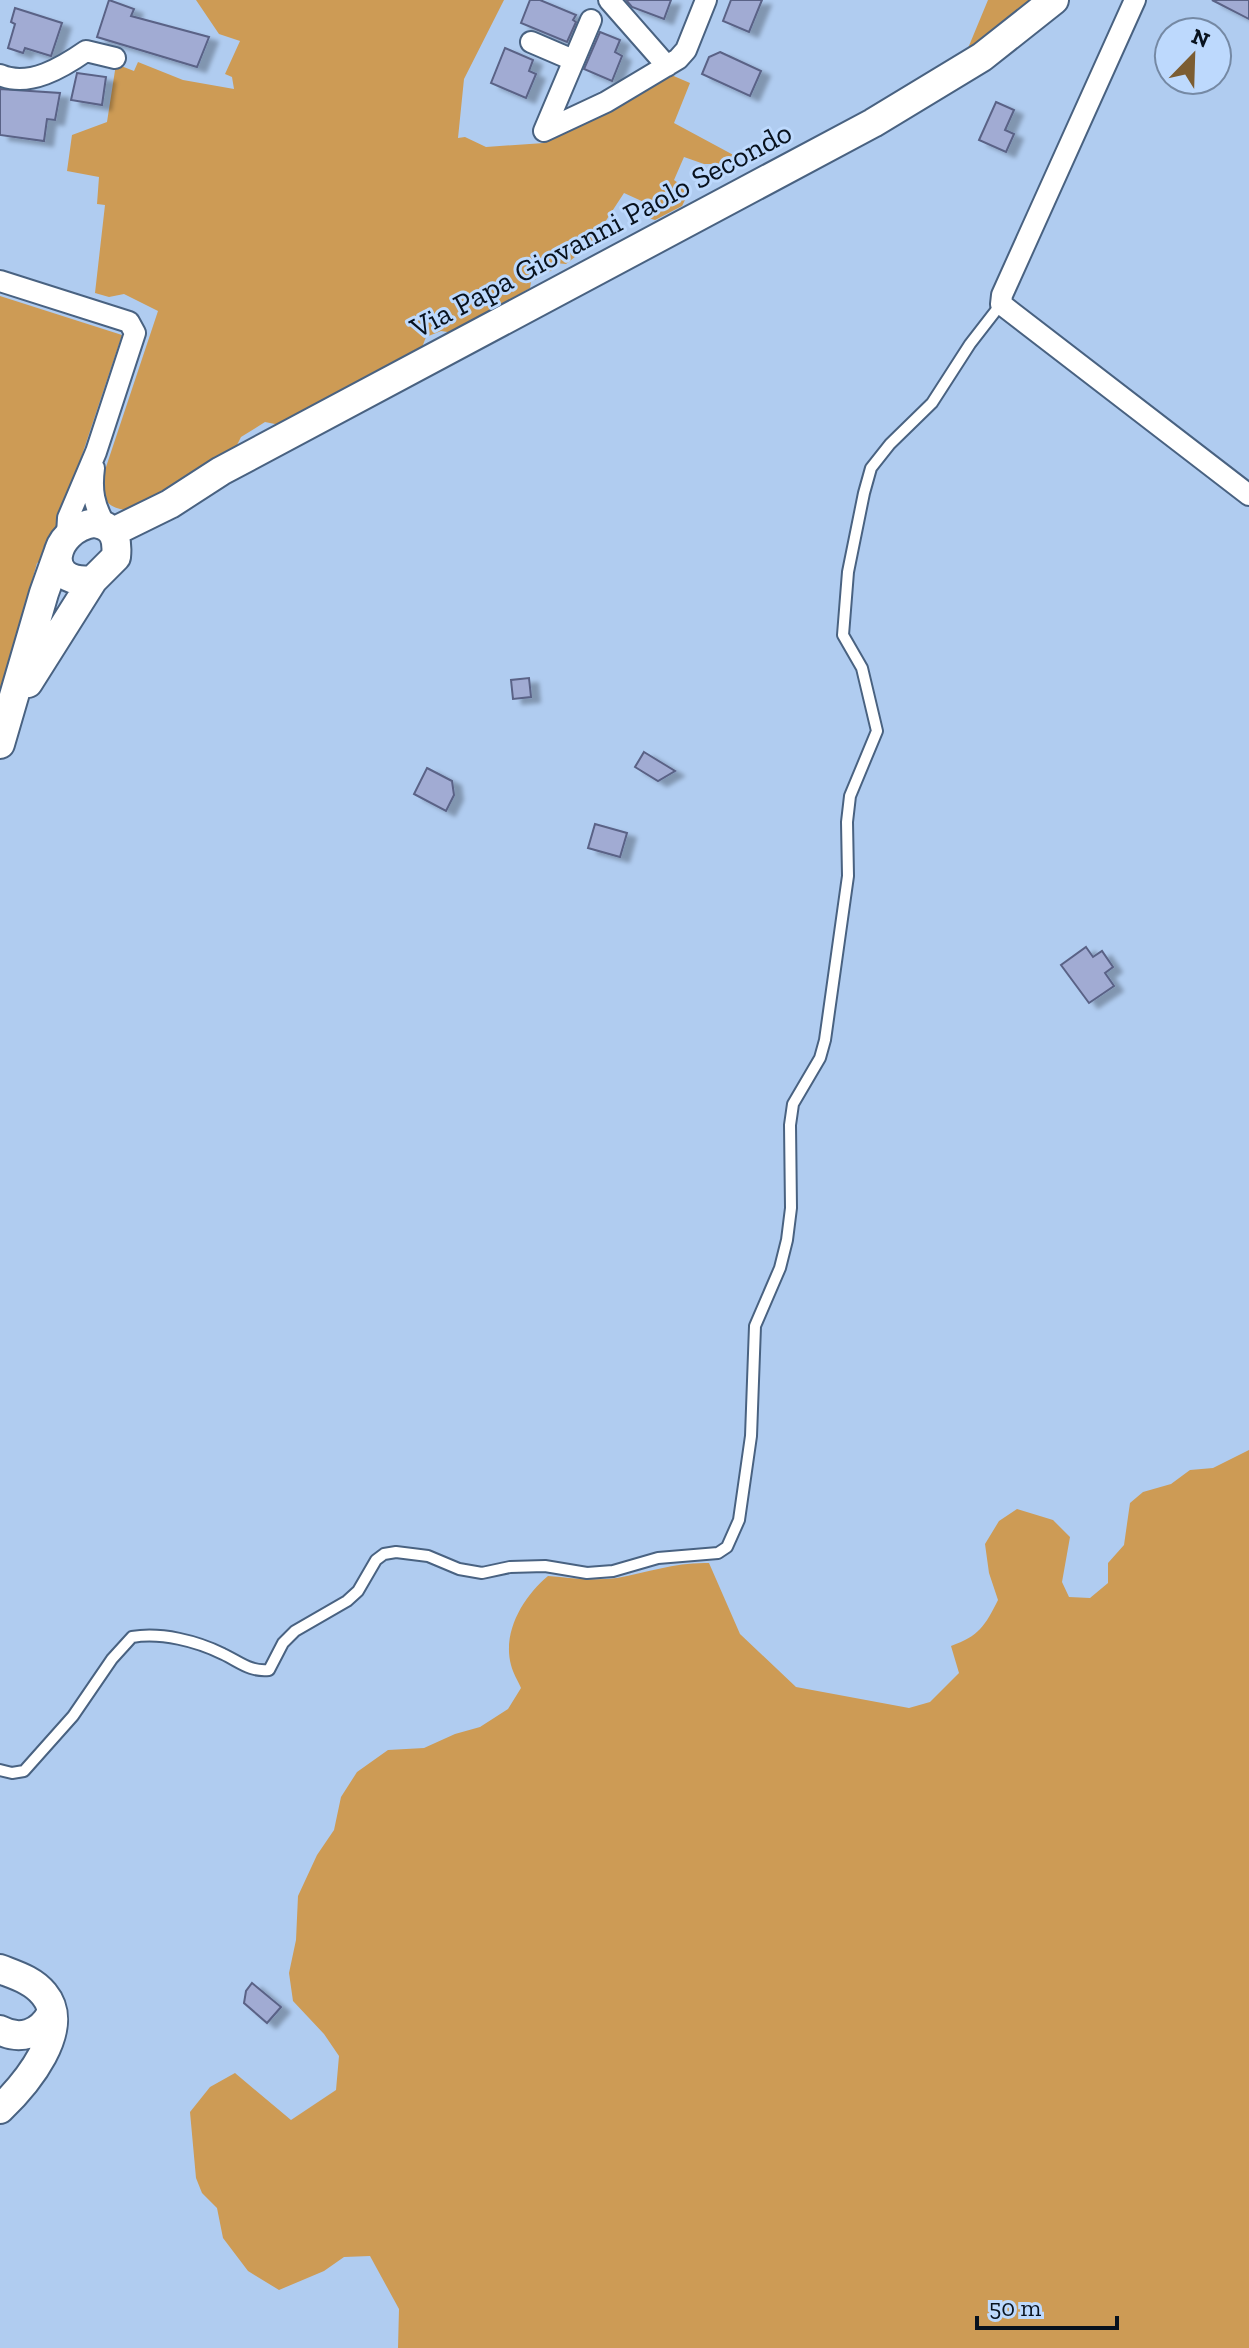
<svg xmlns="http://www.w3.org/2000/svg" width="1249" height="2348" viewBox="0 0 1249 2348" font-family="'Zilla Slab',serif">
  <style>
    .green { fill: #cd9b55 }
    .building { fill: #a1abd3; stroke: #5a6286; stroke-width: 2; filter: url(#shadow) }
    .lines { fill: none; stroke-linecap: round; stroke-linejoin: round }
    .lane-casing { stroke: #496281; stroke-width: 14 }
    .street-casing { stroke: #496281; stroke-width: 24 }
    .secondary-casing { stroke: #496281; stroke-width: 32 }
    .lane { stroke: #fff; stroke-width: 10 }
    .street { stroke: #fff; stroke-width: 20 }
    .secondary { stroke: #fff; stroke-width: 28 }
    .labels { text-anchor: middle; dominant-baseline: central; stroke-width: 6; stroke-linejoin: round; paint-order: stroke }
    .street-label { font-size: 30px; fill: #08121e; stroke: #bdd9fd }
  </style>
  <defs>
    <filter id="shadow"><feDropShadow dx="9" dy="5" stdDeviation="2" flood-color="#0004"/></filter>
  </defs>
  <rect width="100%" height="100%" fill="#b0ccf0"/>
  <path class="green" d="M196,0H504L464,79L458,138L465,137L486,147L544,143L669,74L690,83L674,123L739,158L732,164H704L684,157L674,180L685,188L688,194L682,206L655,220L648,218L644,211L646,203L624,193L590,245L566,264L555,263L554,269L531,282L530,288L454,333L441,331L426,337L421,350L280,425L265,422L241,437L233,453L161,492L140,511C111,510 101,506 103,476L158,311L124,294L109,297L95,293L105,205L97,204L99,177L67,171L72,135L107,122L116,64L134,71L138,62L183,80L234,89L232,77L225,74L240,41L219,34Z
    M988,0H1034L966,53Z
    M0,296L122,335L48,557L37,563L32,581L38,592L0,701Z
    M1249,1450V2348H398L399,2309L370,2256L344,2257L324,2271L279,2290L248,2271L223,2238L217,2208L202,2193L196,2178L190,2112L210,2087L235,2073L291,2120L336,2090L339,2056L324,2034L293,2001L289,1973L296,1940L298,1896L317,1855L334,1830L341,1797L357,1772L388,1750L424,1748L455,1734L480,1727L508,1709L521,1688C518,1681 513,1673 511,1665C502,1631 524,1596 548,1576C571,1578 594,1581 617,1578C649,1572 676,1562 709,1563L740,1634L796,1687L909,1708L930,1702L959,1673L951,1646C979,1636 985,1626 998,1600L989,1573L985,1544L999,1521L1017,1509L1053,1520L1070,1537L1062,1582L1069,1597L1090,1598L1108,1583V1563L1124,1545L1130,1503L1143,1492L1171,1484L1190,1470L1213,1468Z"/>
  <path class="building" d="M109,0L134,9L131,16L209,37L197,67L97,37Z
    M530,0H540L576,15L573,20L576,22L567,42L521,23Z
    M626,0H671L664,19L632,7Z
    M731,0H762L749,32L723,21Z
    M1212,0H1249V19Z
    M15,8L62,23L51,56L25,48L23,53L8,48L15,24L11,22Z
    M600,32L620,40L615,52L622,56L612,81L584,69Z
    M505,48L533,60L529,71L536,74L526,98L491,83Z
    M720,52L761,71L750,96L702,74L709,57Z
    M77,73L106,77L102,105L71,100Z
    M0,89L60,93L55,120L47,119L44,141L0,135Z
    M996,102L1014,110L1005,130L1014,134L1006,152L979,140Z
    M529,678L531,697L513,699L511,680Z
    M644,752L675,771L658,781L635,767Z
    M427,768L452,781L454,795L446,811L414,794Z
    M595,824L627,833L620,857L588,848Z
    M1086,947L1093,957L1102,951L1113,967L1105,973L1114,986L1089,1003L1061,965Z
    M252,1983L281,2007L267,2023L244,2003L246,1991Z"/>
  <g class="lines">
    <g class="lane-casing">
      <path id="lane" d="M0,1770L12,1773L24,1771L73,1716L112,1659L132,1637C161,1632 197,1641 223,1654C240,1662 250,1672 269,1670L283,1643L295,1631L347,1601L358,1591L376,1560L384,1554L396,1552L428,1556L459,1569L482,1573L510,1567L545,1566L587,1573L613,1571L658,1558L718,1553L727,1547L739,1520L751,1436L755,1326L780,1268L787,1240L791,1208L790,1125L793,1104L820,1058L825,1040L848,876L847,822L850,796L877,731L862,668L843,635L848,572L864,493L871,468L890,444L932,403L970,344L1001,304"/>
    </g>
    <g class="street-casing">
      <path id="street" d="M609,0L667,66
        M1135,0L1002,295L1001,304L1249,495
        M531,42L573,60
        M0,75C29,88 63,67 86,51L115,58
        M544,131L606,102L678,59L686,50L706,0
        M544,131L591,20
        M0,281L129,322L135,333L96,452L68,518L67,534
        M94,468C91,491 94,505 105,525"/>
    </g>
    <g class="secondary-casing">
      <path id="secondary" d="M94,523C114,526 118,538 116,557L93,580C40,586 52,529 94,523Z
        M113,532L170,504L221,471L873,123L982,57L1054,0
        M28,683L93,580
        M0,744L44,593L60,548
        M0,1969C15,1975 33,1980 44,1994C73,2029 25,2085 0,2109
        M0,2030C20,2041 40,2034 51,2014"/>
    </g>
    <use href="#lane" class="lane"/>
    <use href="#street" class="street"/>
    <use href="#secondary" class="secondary"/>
  </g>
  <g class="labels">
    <g class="street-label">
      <text transform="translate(601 230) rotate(-28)">Via Papa Giovanni Paolo Secondo</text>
    </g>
  </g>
  <g transform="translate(1193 56) rotate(23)"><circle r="38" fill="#bdd9fd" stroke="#7589a4" stroke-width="2"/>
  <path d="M0-6L14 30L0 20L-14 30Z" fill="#7c5d32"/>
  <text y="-12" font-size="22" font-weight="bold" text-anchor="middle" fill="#08121e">N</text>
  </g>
  <path d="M977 2316v12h140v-12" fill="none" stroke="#08121e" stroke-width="4"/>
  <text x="989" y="2316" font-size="24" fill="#08121e" stroke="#bdd9fd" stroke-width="6" paint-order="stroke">50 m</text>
</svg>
